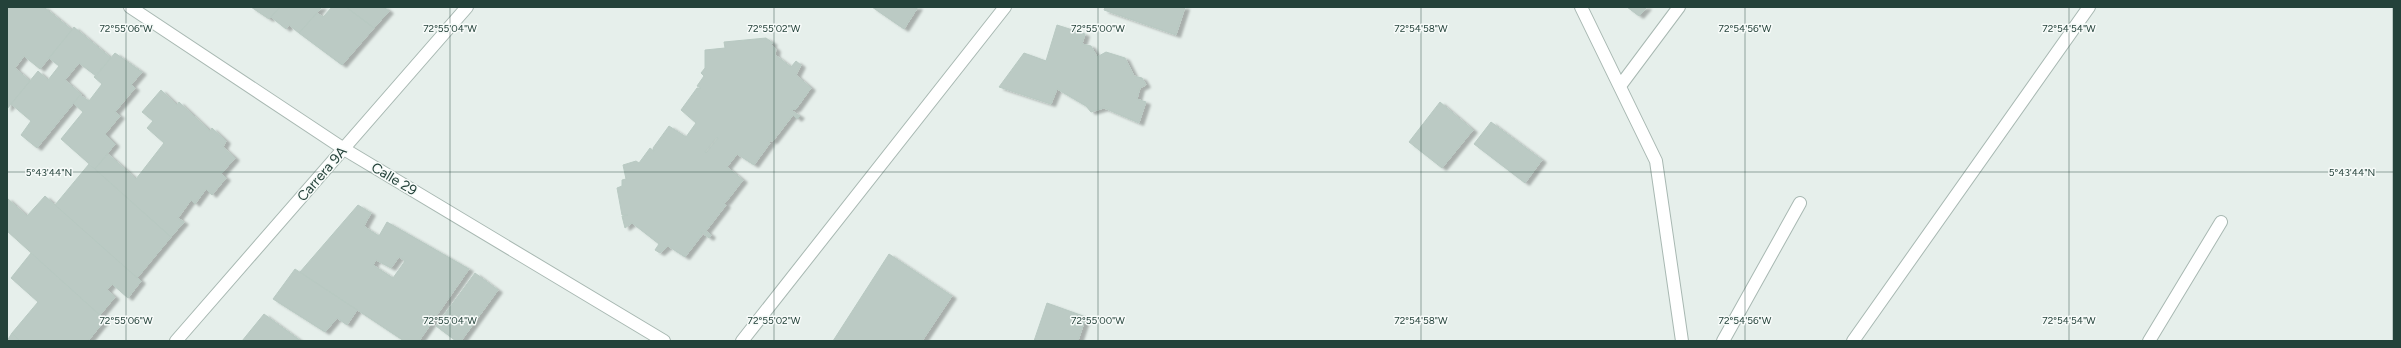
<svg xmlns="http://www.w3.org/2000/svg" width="2401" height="348" viewBox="0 0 2401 348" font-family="Figtree,sans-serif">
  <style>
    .building { fill: #bbcac4; stroke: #b8c9c2; fill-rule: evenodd; filter: url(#shadow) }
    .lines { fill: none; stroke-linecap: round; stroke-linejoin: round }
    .minor-casing { stroke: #a8b8b2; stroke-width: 14 }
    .minor { stroke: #fff; stroke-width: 12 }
    .ticks { fill: none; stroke: #24423a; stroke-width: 1; stroke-opacity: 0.45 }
    .labels { text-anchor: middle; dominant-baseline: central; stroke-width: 3; stroke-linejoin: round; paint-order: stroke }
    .street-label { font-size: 14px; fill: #24423a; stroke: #f7fbf9 }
    .ticks-label { font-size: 10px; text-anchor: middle; fill: #24423a; stroke: #f7fbf9; stroke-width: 3; stroke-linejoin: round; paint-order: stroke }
  </style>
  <defs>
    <filter id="shadow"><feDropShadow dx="4.5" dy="2.5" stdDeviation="1" flood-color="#0004"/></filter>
  </defs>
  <rect width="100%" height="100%" fill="#e6efeb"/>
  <path class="building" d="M7,7H44L72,30L40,69L24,56L15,68L30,81L7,109Z
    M251,7H280L269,19Z
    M280,7H322L299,33L289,25L286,29L271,17Z
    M332,7H346L374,28L342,65L299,33L317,13L323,17Z
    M346,7H384L389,11L374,28Z
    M872,7H918L904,29Z
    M1105,7H1185L1176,35L1104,10Z
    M1627,7H1647L1639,16Z
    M1057,25L1085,34L1082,44L1091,46L1097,57L1106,52L1125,58L1134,76L1142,78L1146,85L1140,88L1137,99L1146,102L1139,123L1104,108L1091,112L1086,106L1057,89L1051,104L999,87L1024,53L1046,61Z
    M74,27L111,58L96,76L79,63L65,80L81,94L37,148L21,135L31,121L11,104L38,71L48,80L59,66L49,58Z
    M766,38L773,43L771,45L776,49L775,55L778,57L791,67L796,61L801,65L796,75L811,88L796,109L791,110L800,116L797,119L793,115L773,141H768L770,143L754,165L737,154L727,167L743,180L726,202H723L726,205L706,231L711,235L709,238L701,232L702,235L685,257L668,246L660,253L655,250L659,244L632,223L625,228L622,216L628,215H622L617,188L622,186V180L626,179L623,165L636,161L639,163L650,148L654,151L653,148L669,126L686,137L696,123L681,110L697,88H701L697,86L704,76L701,73L705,68V50L725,48L724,42ZM717,137L718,138L706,153L705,152Z
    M115,53L142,72L131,85L135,88L115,112L120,116L105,134L115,144L95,169L61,139L83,112L73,103L80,95L89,101L102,84L94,77Z
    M161,90L177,105L179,102L210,131L212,128L226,141L223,147L235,158L221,174L226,178L212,195L206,189L195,204L191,200L178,218L184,222L171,237L95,169L108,154L136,179L164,143L147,128L153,121L142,112Z
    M1440,102L1473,130L1442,168L1409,142Z
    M1491,122L1542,160L1525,183L1474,144Z
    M89,164L171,237L137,278L55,205Z
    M45,196L141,281L128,298L112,284L107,290L115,297L100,315L7,231V198L27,216Z
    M358,205L371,213L364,226L368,229L379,236L387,222L469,269L419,341H404L300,272ZM399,257L405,261L393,278L373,265L376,260L391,268Z
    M31,253L105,320L88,341H20L12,333L38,302L11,278Z
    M889,254L952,296L922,341H833Z
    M295,269L357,310L347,325L337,318L325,332L273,299Z
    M475,273L498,290L461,341H456L436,326Z
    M1047,303L1086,317L1078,341H1034Z
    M264,314L301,341H242Z
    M12,333L13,335L20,341H7Z"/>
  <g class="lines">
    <g class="minor-casing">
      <path id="minor" d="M130,7L344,149L664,341
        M1581,7L1656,161L1682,341
        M1620,86L1679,7
        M176,341L467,7
        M742,341L1005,7
        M1723,341L1800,203
        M1853,341L2089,7
        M2149,341L2221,222"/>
    </g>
    <use href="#minor" class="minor"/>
  </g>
  <path class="ticks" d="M126,7V341M450,7V341M774,7V341M1098,7V341M1421,7V341M1745,7V341M2069,7V341M2393,7V341M7,172H2394"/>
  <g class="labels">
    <g class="street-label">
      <text transform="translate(322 174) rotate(-49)">Carrera 9A</text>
      <text transform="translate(394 179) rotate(31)">Calle 29</text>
    </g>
  </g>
  <g class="ticks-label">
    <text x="126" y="32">72°55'06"W</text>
    <text x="450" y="32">72°55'04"W</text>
    <text x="774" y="32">72°55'02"W</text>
    <text x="1098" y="32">72°55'00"W</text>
    <text x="1421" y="32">72°54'58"W</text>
    <text x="1745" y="32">72°54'56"W</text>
    <text x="2069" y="32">72°54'54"W</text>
    <text x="49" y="176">5°43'44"N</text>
    <text x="2352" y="176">5°43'44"N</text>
    <text x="126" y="324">72°55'06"W</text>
    <text x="450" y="324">72°55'04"W</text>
    <text x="774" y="324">72°55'02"W</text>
    <text x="1098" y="324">72°55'00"W</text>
    <text x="1421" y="324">72°54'58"W</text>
    <text x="1745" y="324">72°54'56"W</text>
    <text x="2069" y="324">72°54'54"W</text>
  </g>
  <rect width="2401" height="348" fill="none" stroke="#24423a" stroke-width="16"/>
</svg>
